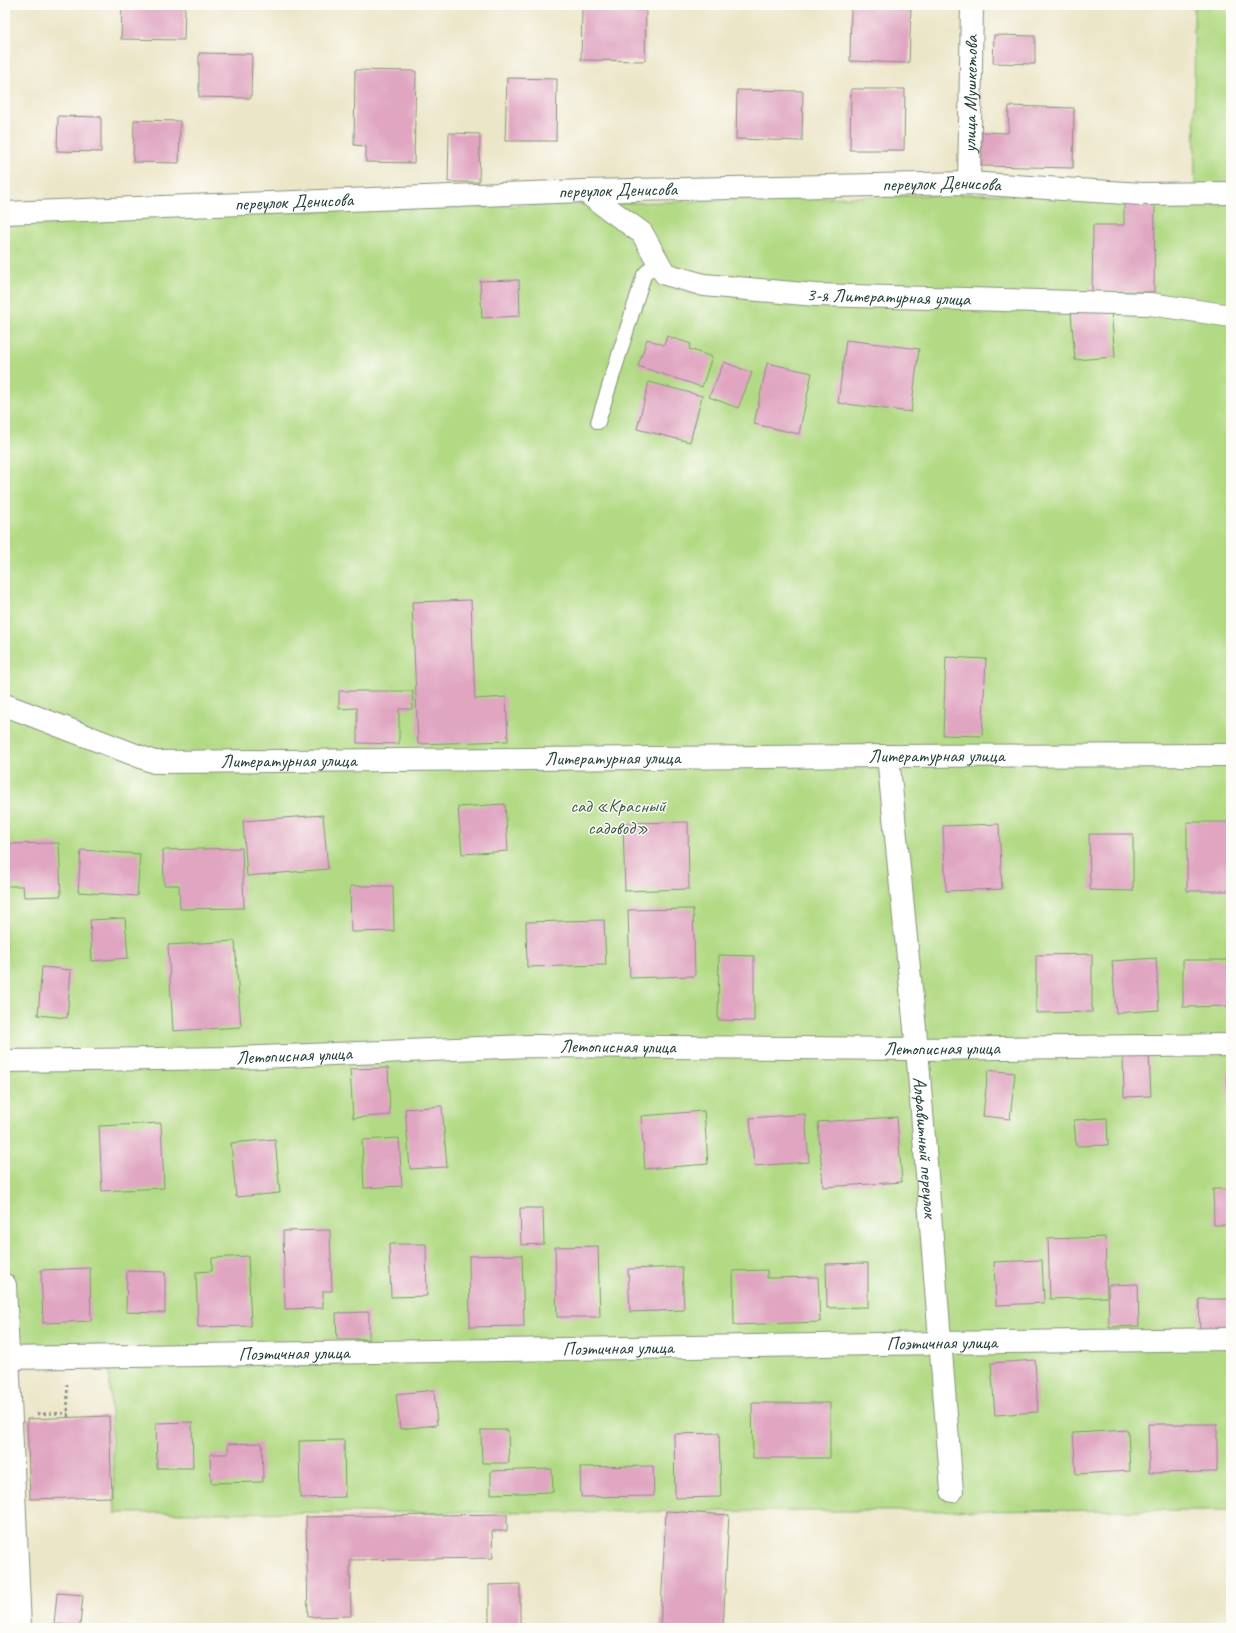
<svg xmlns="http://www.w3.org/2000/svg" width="1236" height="1633" viewBox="0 0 1236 1633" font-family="Caveat,sans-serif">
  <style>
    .green { fill: #b2da84; stroke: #688c5c }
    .building { fill: #e0a5c1 }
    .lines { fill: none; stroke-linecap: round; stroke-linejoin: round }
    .service-casing { stroke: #86927e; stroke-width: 16 }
    .minor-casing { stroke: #86927e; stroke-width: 24 }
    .path { stroke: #86927e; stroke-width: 2.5; stroke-dasharray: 3 3; stroke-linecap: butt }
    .service { stroke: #fff; stroke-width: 14 }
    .minor { stroke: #fff; stroke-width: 22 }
    .labels { text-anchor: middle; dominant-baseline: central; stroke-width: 3; stroke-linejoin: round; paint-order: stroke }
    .street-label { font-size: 19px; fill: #1f3d34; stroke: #fdfcf7 }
    .park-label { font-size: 19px; fill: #3c5c44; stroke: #fdfcf7 }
  </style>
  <rect width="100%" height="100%" fill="#fdfcf7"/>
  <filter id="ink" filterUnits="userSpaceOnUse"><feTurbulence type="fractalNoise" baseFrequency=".025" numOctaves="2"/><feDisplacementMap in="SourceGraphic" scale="8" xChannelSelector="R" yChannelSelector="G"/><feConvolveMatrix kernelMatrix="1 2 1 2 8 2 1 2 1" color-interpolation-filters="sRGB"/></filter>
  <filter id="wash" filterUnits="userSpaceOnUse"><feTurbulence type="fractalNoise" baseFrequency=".012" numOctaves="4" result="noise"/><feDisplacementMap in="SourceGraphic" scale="16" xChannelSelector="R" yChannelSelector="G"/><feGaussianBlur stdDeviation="0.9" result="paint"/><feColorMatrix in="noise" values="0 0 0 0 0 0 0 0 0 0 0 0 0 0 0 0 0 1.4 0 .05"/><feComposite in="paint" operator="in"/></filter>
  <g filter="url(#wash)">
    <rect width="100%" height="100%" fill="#ece6c9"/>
    <path class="green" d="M1194,5H1231V1510L115,1513L108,1345L5,1347V219L970,194L1195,196Z
      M5,1523L13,1628H5Z"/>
    <g id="blocks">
      <path class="building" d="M122,5H185L184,40L121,39Z
        M851,5L911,7L909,63L850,61Z
        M582,8L646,10L645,61L581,60Z
        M994,35L1035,36V64L993,63Z
        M199,53L252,54L251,98L199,97Z
        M355,70L416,71L414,163L366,162V146L354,145Z
        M507,78L557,79L556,141H505Z
        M851,89H905L904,150H850Z
        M737,90L803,91L802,141L736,139Z
        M1009,106L1074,108L1073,168L981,166L982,132L1008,133Z
        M58,116L101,117V152L57,151Z
        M134,120L180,121L179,163L133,162Z
        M449,133L480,134L479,182H448Z
        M1124,201H1155L1154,292H1092L1093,225H1124Z
        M519,280L520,316L482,318L480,281Z
        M1111,310L1115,357L1075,360L1071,313Z
        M667,336L691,344L689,349L712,357L702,387L638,366L647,339L664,345Z
        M846,340L919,349L911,412L838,403Z
        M724,362L752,373L738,408L709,397Z
        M767,363L812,373L799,434L754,424Z
        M649,382L702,396L690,442L637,429Z
        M471,600L475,699L506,697L508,741L418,744L412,602Z
        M946,657L986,659L982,736L943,735Z
        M339,691H413L412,709H399V744L357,743V708L339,709Z
        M505,804L508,851L462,854L458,807Z
        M323,815L328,869L247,876L243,821Z
        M688,822L689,889L625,891L623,823Z
        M1187,822H1231V891H1187Z
        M999,824L1002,889L946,891L943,826Z
        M1089,834H1133V891L1090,890Z
        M59,843L61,896L24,897L23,886H5V844Z
        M242,848L244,908L180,909L179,885H164L163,850Z
        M81,850L140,854L137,896L78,892Z
        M350,886H393L394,931L351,932Z
        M693,909L695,976L630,978L628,910Z
        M125,918L128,958L92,961L90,920Z
        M604,920L606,965L527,967L526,922Z
        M235,941L241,1027L173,1031L168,945Z
        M1092,954V1012L1036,1013V955Z
        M719,955L754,956V1021L718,1020Z
        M1156,958L1159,1010L1116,1013L1112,961Z
        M1183,960H1231V1006L1183,1007Z
        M42,967L71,970L67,1018L38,1015Z
        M1149,1053L1151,1096L1124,1097L1123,1054Z
        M388,1068L390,1115L353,1118L350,1069Z
        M988,1070L1015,1073L1010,1119L983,1116Z
        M1227,1072H1231V1123H1229Z
        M442,1106L447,1167L410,1169L405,1109Z
        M704,1111L708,1164L645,1169L641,1116Z
        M805,1114L809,1162L754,1166L750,1118Z
        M897,1117L902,1182L823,1187L818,1122Z
        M1107,1118L1108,1145L1076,1146L1074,1120Z
        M161,1123L164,1188L102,1191L99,1126Z
        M399,1138L402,1186L364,1188L362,1140Z
        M275,1139L280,1193L236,1197L231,1143Z
        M1213,1189H1231V1225H1214Z
        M520,1208H543L544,1244L521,1245Z
        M330,1230L332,1291H323V1308L285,1309L283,1231Z
        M1105,1237L1107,1297L1050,1299L1048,1239Z
        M389,1244H426L427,1296L391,1297Z
        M598,1246L600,1317H557L555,1247Z
        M522,1255L524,1326L470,1327L469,1256Z
        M248,1256L251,1326L198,1327L196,1272L212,1271V1258Z
        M1042,1260L1044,1303L996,1305L994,1262Z
        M868,1263V1307L827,1308L826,1264Z
        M682,1267L684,1310L630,1312L628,1269Z
        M90,1268L91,1321L43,1323L41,1270Z
        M767,1270V1278L818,1277L820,1322L734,1325L733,1271Z
        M127,1271L165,1272V1313L126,1312Z
        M1138,1284L1139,1326L1109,1327L1108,1285Z
        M1199,1299H1231V1331L1200,1332Z
        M369,1312V1339H337L336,1313Z
        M1035,1360L1038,1412L995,1415L991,1363Z
        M434,1390L437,1425L400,1429L396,1394Z
        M752,1403H830V1458H753Z
        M109,1416L112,1497L30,1499L27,1419Z
        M192,1422L193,1468H157L156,1423Z
        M1148,1424H1217V1472L1149,1473Z
        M481,1430H508L509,1463H482Z
        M1128,1430L1130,1471L1076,1474L1073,1433Z
        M719,1433L721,1497L675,1498L674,1434Z
        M344,1440L345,1497L300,1498L299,1441Z
        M262,1443L263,1482L211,1483L210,1454H228V1444Z
        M653,1466L654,1496L581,1497L580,1467Z
        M552,1469L553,1492L491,1494V1471Z
        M666,1511L729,1515L723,1628H660Z
        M507,1514V1531H492L493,1558L350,1560L351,1616L308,1617L306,1517Z
        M520,1584V1628H489V1585Z
        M57,1593L83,1595L80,1626L54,1624Z"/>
    </g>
  </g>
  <g filter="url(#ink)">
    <use href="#blocks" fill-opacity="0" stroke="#86927e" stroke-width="1"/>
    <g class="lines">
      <g class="service-casing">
        <path id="service" d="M598,422L644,275L658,260"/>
      </g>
      <g class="minor-casing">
        <g id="minor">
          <path id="s1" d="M969,183L972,5"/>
          <path id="s2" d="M584,191L642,233L665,274L704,285L815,295L1150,304L1231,316"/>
          <path id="s3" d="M5,213L584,191L969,183L1142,194L1231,193"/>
          <path id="s4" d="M5,705L154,762L888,756L1231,755"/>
          <path id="s5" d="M888,756L917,1049L952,1491"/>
          <path id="s6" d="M5,1061L235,1058L530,1046L917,1049L1231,1045"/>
          <path d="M5,1285L20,1628"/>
          <path id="s7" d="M5,1358L941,1343L1231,1339"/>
        </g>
      </g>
      <path class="path" d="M67,1384L68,1418
        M37,1414L68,1413"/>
      <use href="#service" class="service"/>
      <use href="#minor" class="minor"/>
    </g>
  </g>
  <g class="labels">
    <g class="street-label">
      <text stroke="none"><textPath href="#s1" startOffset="89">улица Мушкетова</textPath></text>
      <text stroke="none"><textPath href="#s3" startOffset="937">переулок Денисова</textPath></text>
      <text stroke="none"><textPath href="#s3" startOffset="613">переулок Денисова</textPath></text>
      <text stroke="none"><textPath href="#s3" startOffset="289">переулок Денисова</textPath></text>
      <text stroke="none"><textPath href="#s2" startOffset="344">3-я Литературная улица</textPath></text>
      <text stroke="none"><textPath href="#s4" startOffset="942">Литературная улица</textPath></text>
      <text stroke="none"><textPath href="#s4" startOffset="618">Литературная улица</textPath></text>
      <text stroke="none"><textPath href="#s4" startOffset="294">Литературная улица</textPath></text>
      <text stroke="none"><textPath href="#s6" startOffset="613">Летописная улица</textPath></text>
      <text stroke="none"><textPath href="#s6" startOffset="937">Летописная улица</textPath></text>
      <text stroke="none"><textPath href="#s6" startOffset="289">Летописная улица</textPath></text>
      <text stroke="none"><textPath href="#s5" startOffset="393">Алфавитный переулок</textPath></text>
      <text stroke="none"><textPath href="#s7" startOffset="937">Поэтичная улица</textPath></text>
      <text stroke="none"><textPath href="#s7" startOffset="613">Поэтичная улица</textPath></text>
      <text stroke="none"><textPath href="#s7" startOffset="289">Поэтичная улица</textPath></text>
    </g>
    <g class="park-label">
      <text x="618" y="806">сад «Красный<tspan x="618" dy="22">садовод»</tspan></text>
    </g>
  </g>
  <rect width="1236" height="1633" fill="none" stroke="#fdfcf7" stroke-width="20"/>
</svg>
